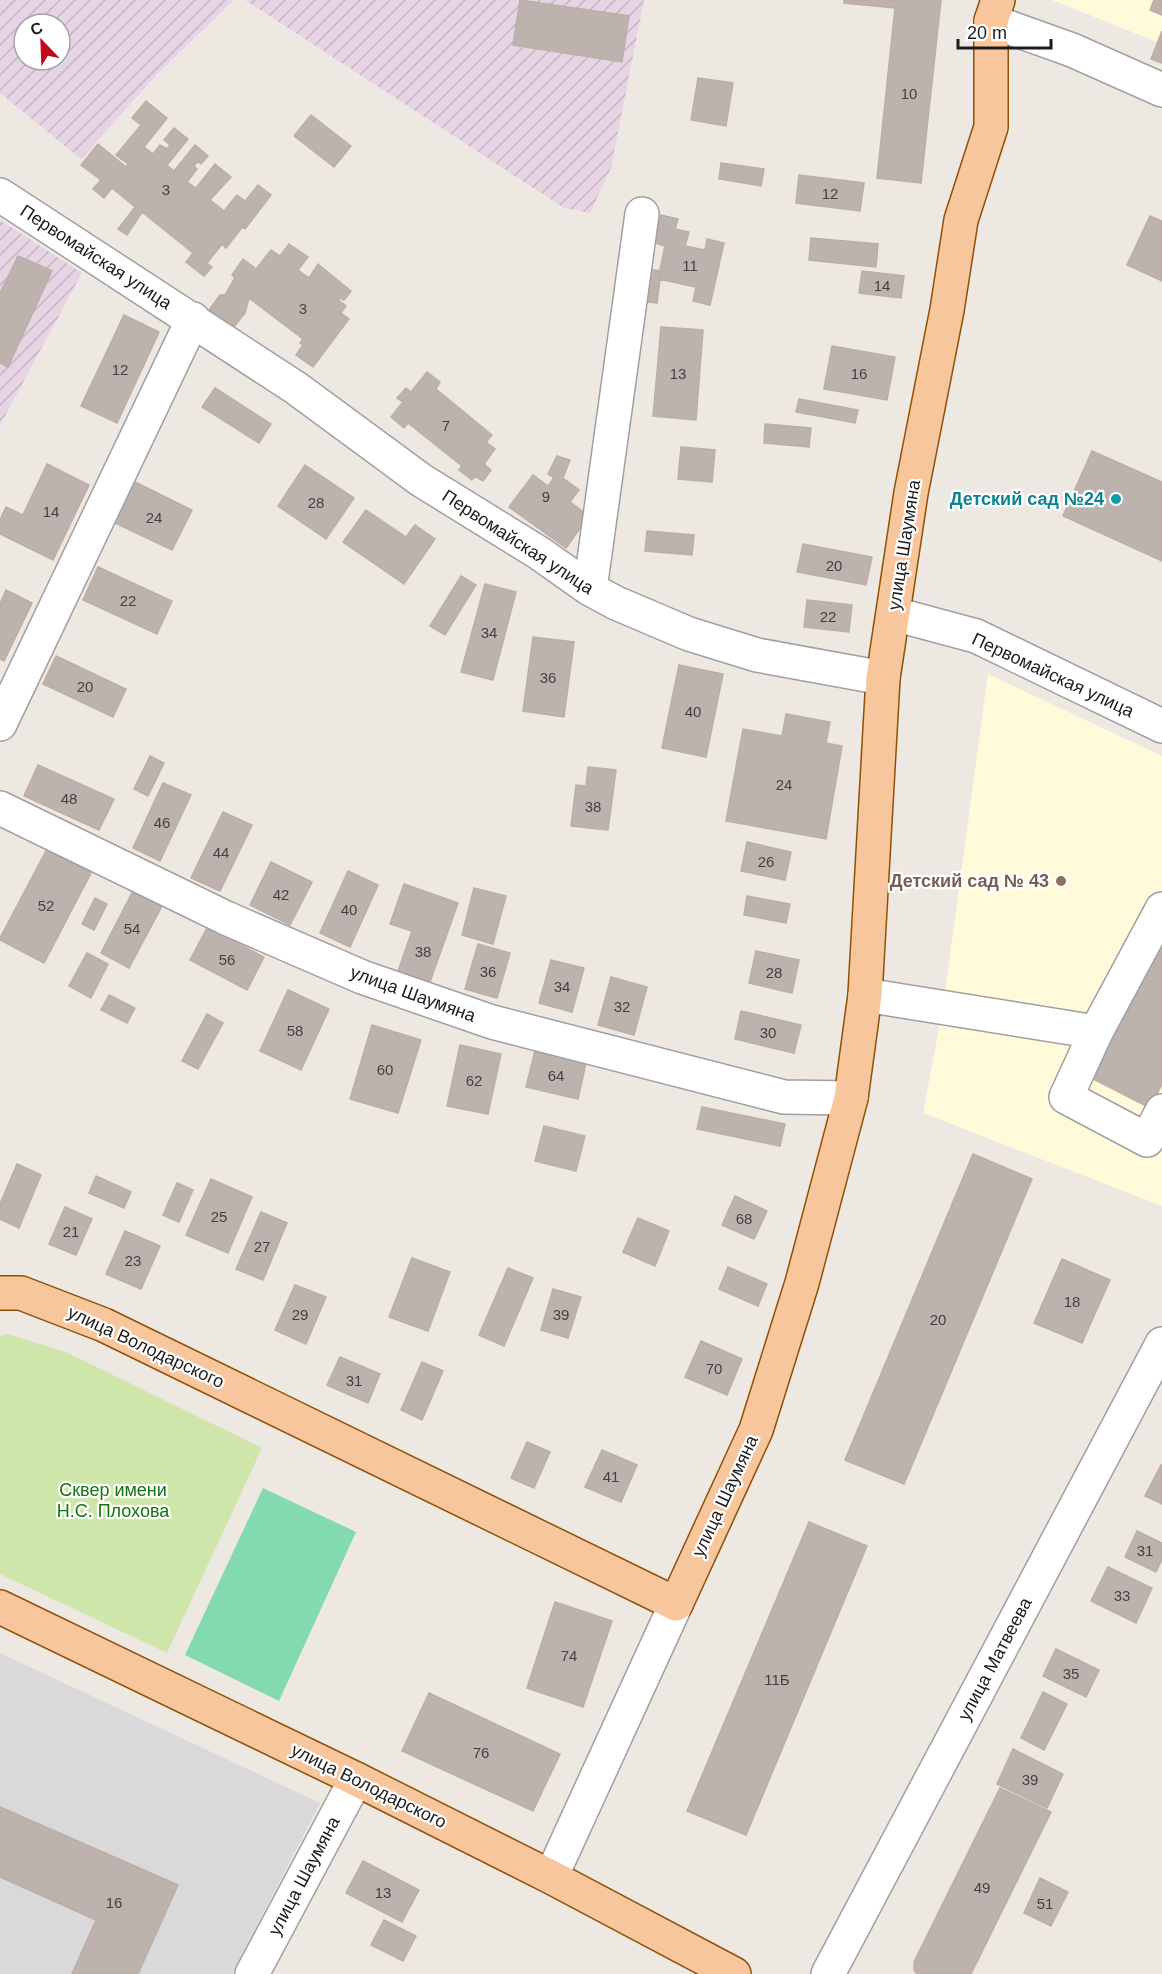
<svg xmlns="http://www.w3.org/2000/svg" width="1162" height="1974" viewBox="0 0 1162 1974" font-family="Helvetica,sans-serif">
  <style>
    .residential { fill: #dad9d9 }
    .industrial { fill: url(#industrial-furrows); fill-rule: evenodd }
    .education { fill: #fefada }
    .garden { fill: #cee6a9 }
    .pitch { fill: #82daae }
    .building { fill: #bdb3ae; stroke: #beada5; stroke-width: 1.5 }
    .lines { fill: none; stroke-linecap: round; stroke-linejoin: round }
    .minor-casing { stroke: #a0a0a0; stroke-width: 36 }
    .major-casing { stroke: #8e5105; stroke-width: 36 }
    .minor { stroke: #fff; stroke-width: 33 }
    .major { stroke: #f8c69c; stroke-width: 33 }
    .culture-dot { fill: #0f9aa8; stroke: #fff; stroke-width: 2 }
    .education-dot { fill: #8d6e63; stroke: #fff; stroke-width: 2 }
    .labels { text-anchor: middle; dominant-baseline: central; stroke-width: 4.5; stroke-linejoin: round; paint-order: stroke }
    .number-label { font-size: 15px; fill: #444240 }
    .street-label { font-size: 18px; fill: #1c1c1c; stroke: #fff }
    .culture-label { font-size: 18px; font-weight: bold; fill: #0d838f; stroke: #fff; text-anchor: end }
    .education-label { font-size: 18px; font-weight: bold; fill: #785e54; stroke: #fff; text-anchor: end }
    .park-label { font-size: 18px; fill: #12750f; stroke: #fff }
  </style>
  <defs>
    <pattern id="industrial-furrows" width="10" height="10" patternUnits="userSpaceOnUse" patternTransform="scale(1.5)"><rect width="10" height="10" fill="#e6d4e5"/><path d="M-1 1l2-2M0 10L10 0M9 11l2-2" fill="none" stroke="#c5b5c4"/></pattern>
  </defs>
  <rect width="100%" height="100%" fill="#ede8e2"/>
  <path class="residential" d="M0,1653L320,1803L232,1974H0Z"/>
  <path class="industrial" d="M0,0H234L159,72L81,159L0,93ZM24,24H60V60H24Z
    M245,0H644L611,168L590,213L564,208Z
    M0,220L82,273L0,425Z"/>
  <path class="education" d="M1052,0H1162V44Z
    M988,674L1162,756V1206L923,1113L943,1007Z"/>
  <path class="garden" d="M8,1334L66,1352L262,1448L167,1653L0,1574V1336Z"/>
  <path class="pitch" d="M263,1488L356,1532L279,1701L185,1655Z"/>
  <path class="building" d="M520,0L629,16L622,62L513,45Z
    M844,0H941L921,183L877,178L895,8L844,3Z
    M1154,0H1162V15L1150,10Z
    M1162,31V63L1151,59Z
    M698,78L733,83L726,126L691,120Z
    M146,101L167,118L144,147L153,154L160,145L167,149L170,145L164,140L174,128L188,139L167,165L174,171L195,145L208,156L201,164L198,161L194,166L197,169L187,182L196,188L215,164L231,177L210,200L224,211L237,195L254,208L251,216L226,248L222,244L207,263L212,267L204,276L186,262L193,253L142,212L127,235L118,229L135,207L112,188L104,198L93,189L101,180L81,165L98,144L126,167L128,164L116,155L141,125L132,118Z
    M311,115L351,146L334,167L294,136Z
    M721,163L764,169L761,186L719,179Z
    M799,175L864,183L860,211L796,203Z
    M258,185L271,195L245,229L231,219Z
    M661,215L678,219L675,229L689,232L685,246L705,250L707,239L724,243L710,305L693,301L696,287L658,279L665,246L655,243Z
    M1150,216L1162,221V281L1127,265Z
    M811,238L878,244L876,267L809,260Z
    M289,244L308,257L298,270L309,278L318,264L351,291L344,300L340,298L338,300L346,306L341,313L349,319L313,367L296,355L303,345L300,343L303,339L249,298L245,313L233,328L209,310L220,295H225L235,278L232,275L243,259L256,269L271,250L280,256Z
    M18,256L52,271L8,367L0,363V293Z
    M646,269L661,271L657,303L641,301Z
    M862,271L904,276L901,298L859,293Z
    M124,315L159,332L117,423L81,406Z
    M661,327L703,330L696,420L653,416Z
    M832,346L895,357L887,400L824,389Z
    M427,372L440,382L436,389L492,435L486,442L495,449L484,464L491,470L483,481L475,476L472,480L459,470L462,466L408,423L404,428L391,417L403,402L397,398L406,388L411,392Z
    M215,388L271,424L259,443L202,407Z
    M799,399L858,410L855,423L796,412Z
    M765,424L811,428L809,447L764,443Z
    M681,447L715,450L712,482L678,479Z
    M1092,451L1162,482V561L1063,516Z
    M557,456L570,460L563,478L579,490L570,502L589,516L566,548L509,507L533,475L548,486L554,478L548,474Z
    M47,464L89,485L53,560L0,534V520L6,507L23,515Z
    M305,465L354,498L326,539L278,506Z
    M135,482L192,510L172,550L115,523Z
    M366,510L406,537L415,525L435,539L404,584L343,542Z
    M647,531L694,535L692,555L645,551Z
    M803,544L872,557L866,585L797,572Z
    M98,567L172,601L157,634L83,600Z
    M461,576L476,585L445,635L430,626Z
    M485,584L516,592L493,680L461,672Z
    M6,590L32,603L4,661L0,659V604Z
    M807,600L852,605L849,632L804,627Z
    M533,637L574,642L564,717L523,711Z
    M56,656L126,689L113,717L43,684Z
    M679,665L723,674L706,757L662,748Z
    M786,714L830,722L826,743L842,746L826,839L726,821L743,729L782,736Z
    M150,756L164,763L148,796L134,789Z
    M38,765L114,799L99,830L24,796Z
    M588,767L616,770L608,830L571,826L576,785L586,786Z
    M163,783L191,795L160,861L133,848Z
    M223,812L252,825L220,891L191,878Z
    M747,842L791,852L785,880L741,871Z
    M47,849L91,873L44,963L0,940V938Z
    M271,862L312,882L290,925L250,905Z
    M348,871L378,885L350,947L320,933Z
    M404,884L458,903L430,982L398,971L412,931L390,924Z
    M474,888L506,896L493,944L462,935Z
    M134,889L163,904L129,968L101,953Z
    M747,896L790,904L786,923L744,915Z
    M95,898L107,904L94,930L82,924Z
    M207,928L264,957L247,990L190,960Z
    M1162,942V1084L1150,1108L1093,1079Z
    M478,944L510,953L497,998L465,989Z
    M756,951L799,960L792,993L749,983Z
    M87,953L108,964L91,998L69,986Z
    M551,960L584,968L572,1012L539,1003Z
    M611,977L647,987L634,1035L598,1025Z
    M288,990L329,1009L301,1070L260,1051Z
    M109,995L135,1008L127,1023L101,1010Z
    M741,1011L801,1025L794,1053L735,1039Z
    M207,1014L223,1023L198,1069L182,1061Z
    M372,1025L421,1040L398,1113L350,1099Z
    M460,1045L501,1054L488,1114L447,1106Z
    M535,1051L586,1063L578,1099L526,1087Z
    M702,1107L785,1124L780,1146L697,1129Z
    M544,1126L585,1136L576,1171L535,1161Z
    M973,1154L1032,1179L904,1484L845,1460Z
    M17,1164L41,1175L19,1228L0,1219V1204Z
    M96,1176L131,1192L124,1208L89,1193Z
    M211,1179L252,1197L228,1253L186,1235Z
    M177,1183L193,1190L179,1222L163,1215Z
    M735,1196L767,1211L754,1239L722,1225Z
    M65,1207L92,1219L76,1255L49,1244Z
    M261,1212L287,1223L263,1280L236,1269Z
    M638,1218L669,1231L655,1266L623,1252Z
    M125,1231L160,1246L141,1289L106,1274Z
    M412,1258L450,1272L428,1331L389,1317Z
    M1062,1259L1110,1280L1082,1343L1034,1323Z
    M728,1267L767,1284L758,1306L719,1289Z
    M508,1268L533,1278L504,1346L479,1335Z
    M295,1285L326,1297L306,1344L275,1330Z
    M553,1289L581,1297L568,1338L541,1330Z
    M701,1341L742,1359L727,1395L685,1377Z
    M340,1357L380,1374L368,1403L327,1385Z
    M422,1362L443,1371L422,1420L401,1410Z
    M527,1442L550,1452L534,1488L511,1478Z
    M602,1450L637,1465L621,1502L585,1487Z
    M1161,1465H1162V1504L1145,1496Z
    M809,1522L867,1546L746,1835L687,1811Z
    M1137,1531L1162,1543V1559L1156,1572L1125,1557Z
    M1108,1567L1152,1588L1136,1623L1091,1601Z
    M555,1602L612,1621L583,1707L527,1688Z
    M1056,1649L1099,1670L1086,1697L1043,1676Z
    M1043,1692L1067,1704L1044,1750L1021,1738Z
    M429,1693L560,1754L533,1811L402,1751Z
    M1013,1749L1063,1774L1047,1808L997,1784Z
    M1000,1788L1051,1812L971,1974H917L914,1970V1962Z
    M0,1807L178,1885L138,1974H72L96,1920L0,1877Z
    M363,1861L419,1890L402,1922L346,1893Z
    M1040,1878L1068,1892L1051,1926L1024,1913Z
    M384,1920L416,1936L403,1961L371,1945Z"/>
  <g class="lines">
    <g class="minor-casing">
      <path id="minor" d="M991,21L1072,50L1162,90
        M0,195L296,388L421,480L539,553L590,589L616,603L689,634L757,655L883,678
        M590,589L642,214
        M909,618L976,636L1162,726
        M0,724L193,319
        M0,808L226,918L362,977L492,1022L784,1097L851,1098
        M1162,909L1096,1032L1066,1097L1147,1140L1162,1111
        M865,995L1096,1032
        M551,1877L676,1604
        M252,1974L356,1779
        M828,1974L1162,1344"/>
    </g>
    <g class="major-casing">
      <path id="major" d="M0,1293H21L104,1325L676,1604L756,1430L802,1283L851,1098L865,995L883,678L911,493L947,310L961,220L991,127V21L998,0
        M0,1607L356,1779L551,1877L734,1974"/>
    </g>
    <use href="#minor" class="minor"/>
    <use href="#major" class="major"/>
  </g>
  <circle class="culture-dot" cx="1116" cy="499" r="6"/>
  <circle class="education-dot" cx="1061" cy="881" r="6"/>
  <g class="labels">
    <g class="number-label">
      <text x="909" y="93">10</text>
      <text x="166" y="189">3</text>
      <text x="830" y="193">12</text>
      <text x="690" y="265">11</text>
      <text x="882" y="285">14</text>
      <text x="303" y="308">3</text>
      <text x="120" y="369">12</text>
      <text x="678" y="373">13</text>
      <text x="859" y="373">16</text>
      <text x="446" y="425">7</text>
      <text x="546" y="496">9</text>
      <text x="316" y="502">28</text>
      <text x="51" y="511">14</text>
      <text x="154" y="517">24</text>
      <text x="834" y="565">20</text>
      <text x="128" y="600">22</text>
      <text x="828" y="616">22</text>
      <text x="489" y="632">34</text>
      <text x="548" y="677">36</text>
      <text x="85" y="686">20</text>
      <text x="693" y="711">40</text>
      <text x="784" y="784">24</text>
      <text x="69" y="798">48</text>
      <text x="593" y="806">38</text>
      <text x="162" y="822">46</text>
      <text x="221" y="852">44</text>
      <text x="766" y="861">26</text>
      <text x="281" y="894">42</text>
      <text x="46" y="905">52</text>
      <text x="349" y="909">40</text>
      <text x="132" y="928">54</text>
      <text x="423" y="951">38</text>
      <text x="227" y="959">56</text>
      <text x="488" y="971">36</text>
      <text x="774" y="972">28</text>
      <text x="562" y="986">34</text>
      <text x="622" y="1006">32</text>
      <text x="295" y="1030">58</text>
      <text x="768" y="1032">30</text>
      <text x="385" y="1069">60</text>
      <text x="556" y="1075">64</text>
      <text x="474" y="1080">62</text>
      <text x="219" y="1216">25</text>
      <text x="744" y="1218">68</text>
      <text x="71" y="1231">21</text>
      <text x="262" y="1246">27</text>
      <text x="133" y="1260">23</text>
      <text x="1072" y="1301">18</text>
      <text x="300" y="1314">29</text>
      <text x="561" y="1314">39</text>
      <text x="938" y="1319">20</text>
      <text x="714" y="1368">70</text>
      <text x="354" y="1380">31</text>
      <text x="611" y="1476">41</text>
      <text x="1145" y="1550">31</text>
      <text x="1122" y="1595">33</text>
      <text x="569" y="1655">74</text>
      <text x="1071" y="1673">35</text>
      <text x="777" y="1679">11Б</text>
      <text x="481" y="1752">76</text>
      <text x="1030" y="1779">39</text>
      <text x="982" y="1887">49</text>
      <text x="383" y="1892">13</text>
      <text x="114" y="1902">16</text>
      <text x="1045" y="1903">51</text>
    </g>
    <g class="street-label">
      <text transform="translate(96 257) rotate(33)">Первомайская улица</text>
      <text transform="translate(518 542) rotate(33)">Первомайская улица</text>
      <text transform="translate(904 545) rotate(-81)">улица Шаумяна</text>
      <text transform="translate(1053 675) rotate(25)">Первомайская улица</text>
      <text transform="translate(413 994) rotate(20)">улица Шаумяна</text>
      <text transform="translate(146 1347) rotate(25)">улица Володарского</text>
      <text transform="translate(725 1496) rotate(-65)">улица Шаумяна</text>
      <text transform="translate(995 1659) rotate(-62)">улица Матвеева</text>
      <text transform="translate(369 1786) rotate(26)">улица Володарского</text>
      <text transform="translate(304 1876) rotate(-62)">улица Шаумяна</text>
    </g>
    <g class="culture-label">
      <text x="1104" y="499">Детский сад №24</text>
    </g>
    <g class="education-label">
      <text x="1049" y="881">Детский сад № 43</text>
    </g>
    <g class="park-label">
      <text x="113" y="1490">Сквер имени<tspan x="113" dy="21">Н.С. Плохова</tspan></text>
    </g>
  </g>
  <g transform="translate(42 42) rotate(337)"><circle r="28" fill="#ffffff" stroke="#a4a4a4" stroke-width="1.5"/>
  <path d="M0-4.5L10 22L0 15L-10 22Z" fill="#c0071c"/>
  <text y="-9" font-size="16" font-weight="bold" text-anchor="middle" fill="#1c1c1c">С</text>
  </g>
  <path d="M958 39v9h93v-9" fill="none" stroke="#1c1c1c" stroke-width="3"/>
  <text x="967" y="39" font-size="18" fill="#1c1c1c" stroke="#ffffff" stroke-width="4.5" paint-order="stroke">20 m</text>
</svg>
